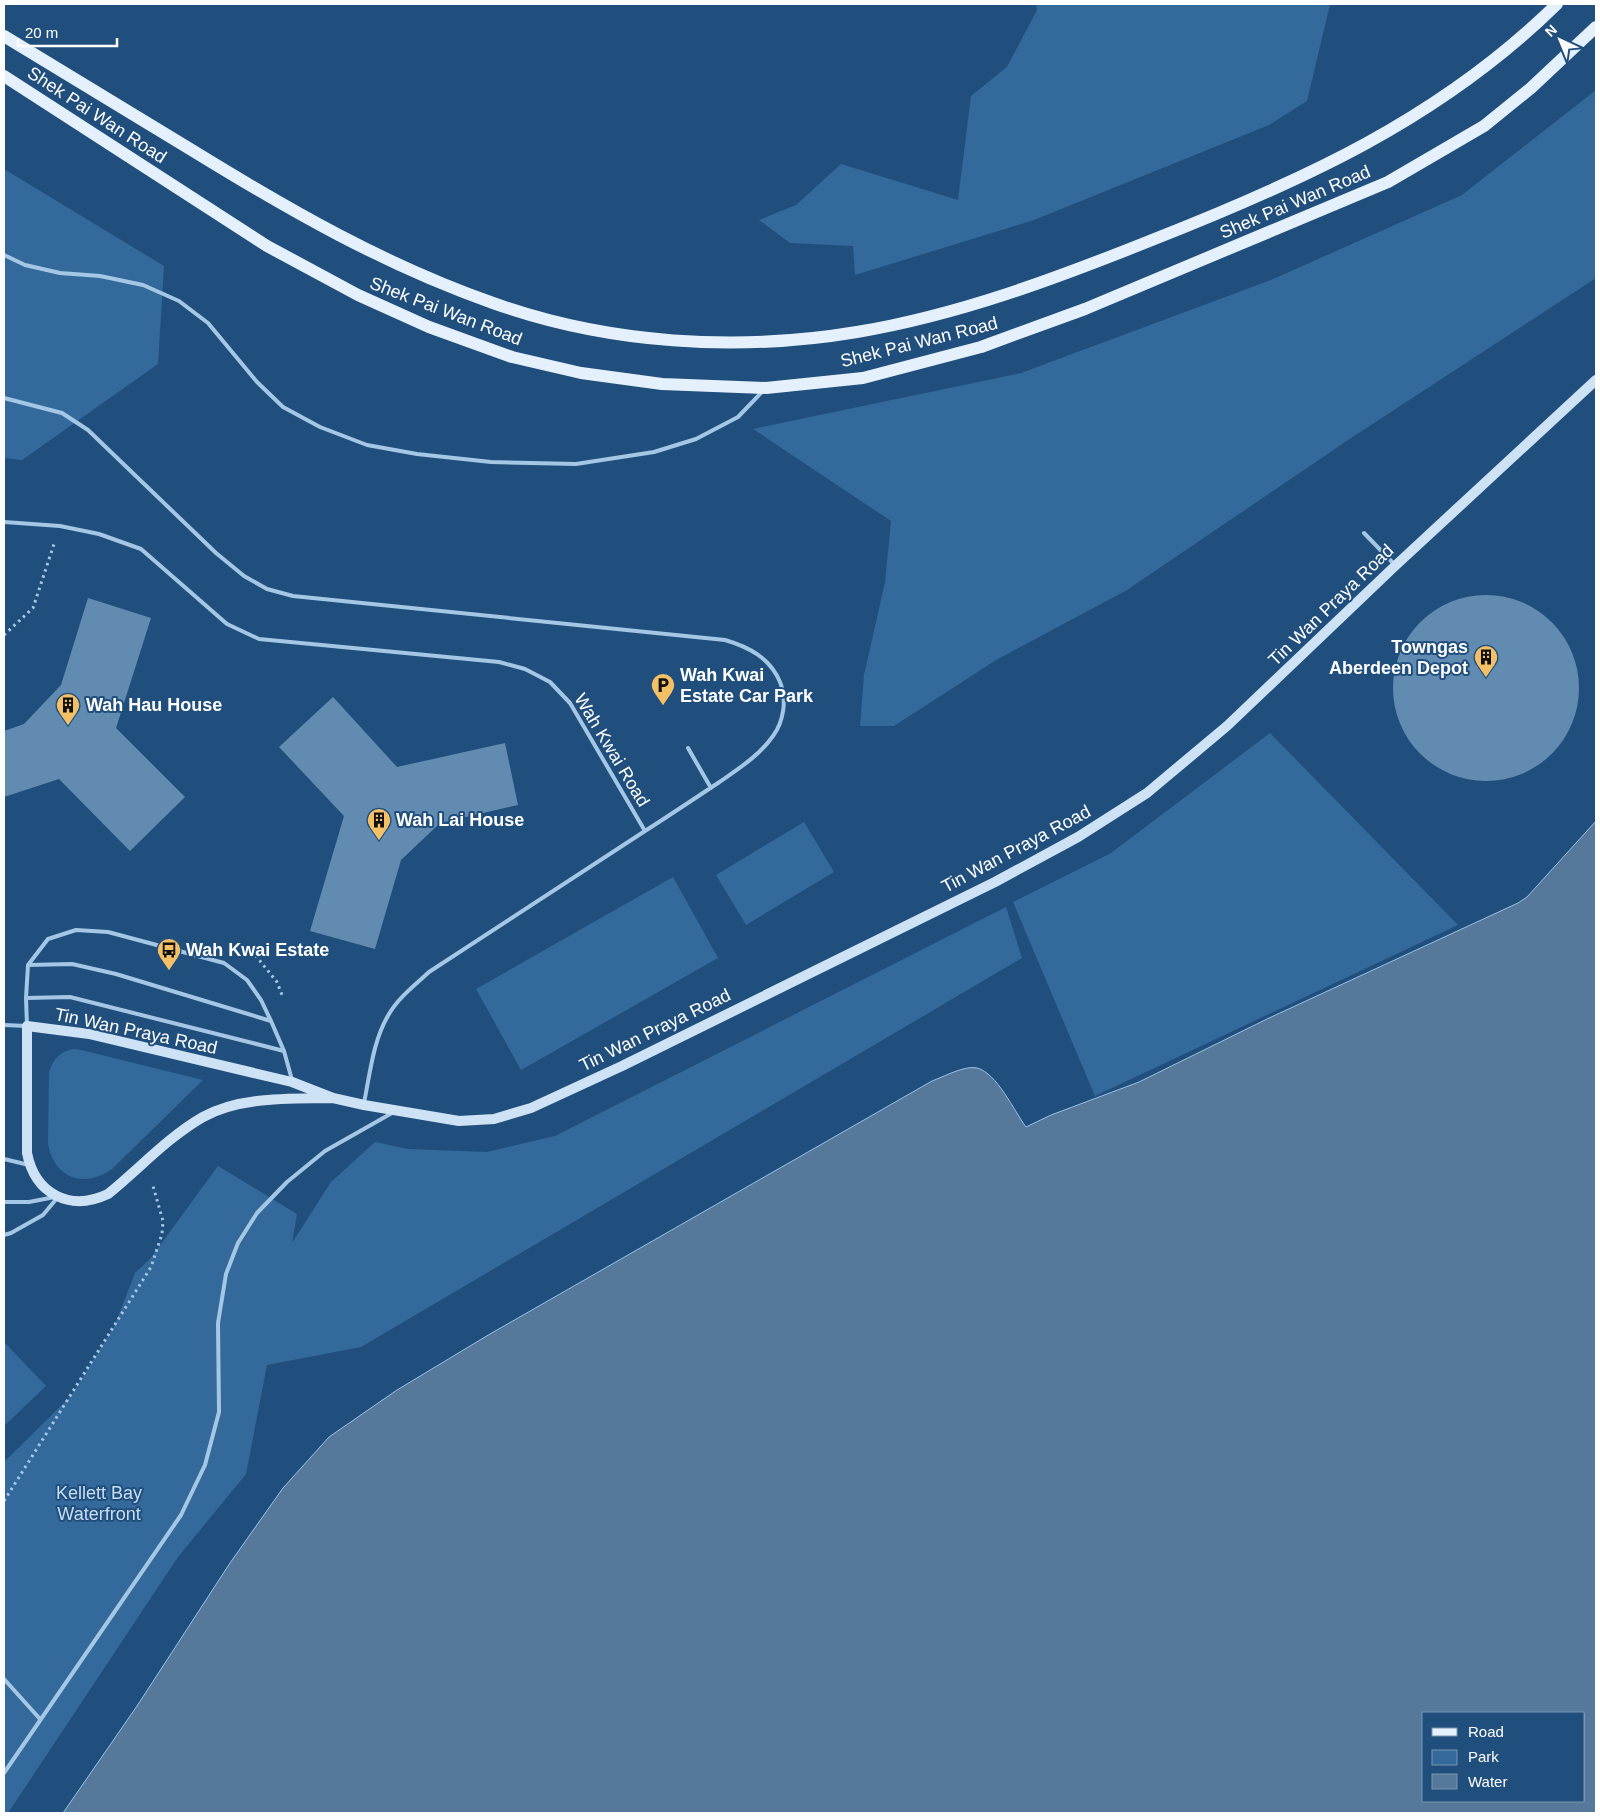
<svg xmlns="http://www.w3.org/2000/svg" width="1600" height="1817" viewBox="0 0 1600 1817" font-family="Arial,sans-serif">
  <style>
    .green { fill: #346a9b }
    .water { fill: #56789a; stroke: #98c2e8; fill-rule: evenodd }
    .building { fill: #628bb2 }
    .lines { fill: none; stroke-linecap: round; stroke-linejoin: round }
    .path { stroke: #a4c7e6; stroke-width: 3; stroke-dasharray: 2.5 4; stroke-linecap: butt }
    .lane { stroke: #a4c7e6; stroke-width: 4 }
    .secondary { stroke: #cee2f5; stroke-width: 10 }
    .primary { stroke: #e5f0fd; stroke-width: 12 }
    .labels { text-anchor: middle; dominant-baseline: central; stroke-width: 4; stroke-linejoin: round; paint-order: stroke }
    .street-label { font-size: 18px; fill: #fff; stroke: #214f7d }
    .poi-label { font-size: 18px; font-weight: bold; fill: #fff; stroke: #214f7d; text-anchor: start }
    .park-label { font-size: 18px; fill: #c7dff5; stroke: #214f7d }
  </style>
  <rect width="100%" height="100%" fill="#214f7d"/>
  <path class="green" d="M1036,4H1330L1307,101L1269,125L1034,220L855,275L853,246L790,243L759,220L796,205L841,164L958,200L971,96L1007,67L1037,10Z
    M1596,90V278L1351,438L1127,590L996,660L894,726H860L864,675L885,582L891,521L753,429L1021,373L1271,280L1462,195Z
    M4,169L164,266L158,364L22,460L4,458Z
    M1270,733L1458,925L1095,1096L1013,902L1111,853Z
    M804,822L834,872L746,925L716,875Z
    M673,877L718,958L521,1070L476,989Z
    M1006,907L1022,958L361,1347L267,1365L246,1474L178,1557L8,1813H4V1462L71,1396L114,1327L135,1273L150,1259L218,1166L297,1214L292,1243L331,1182L375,1142L408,1149L487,1152L555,1136Z
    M74,1049L81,1050L203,1080L112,1169C84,1189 54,1178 48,1144L49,1072C53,1059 61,1051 74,1049Z
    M4,1342L46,1386L4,1426Z"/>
  <path class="water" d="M1596,821V1813H63L137,1706L230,1563L283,1488L329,1437L397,1390L490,1334L932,1081C943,1077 965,1065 977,1068C997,1073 1014,1111 1026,1127L1051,1115L1139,1082L1267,1019L1518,903L1527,897ZM1424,1713H1584V1801H1424Z"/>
  <path class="building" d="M1393 688a93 93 0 1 1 186 0a93 93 0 1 1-186 0Z
    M88,598L151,618L116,728L185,797L130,851L59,779L4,797V731L24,724L61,685Z
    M333,697L397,767L505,743L518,805L440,823L401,860L375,949L310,931L344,816L279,747Z"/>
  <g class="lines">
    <path class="path" d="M4,635L33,608L54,544
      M243,951L256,956L277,982L282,995
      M4,1501L151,1267L162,1234L163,1221L153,1186"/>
    <path class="lane" d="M4,255L25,265L60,273L100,276L143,285L179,301L208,323L257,382L283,407L320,427L367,445L417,454L491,462L576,464L654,452L696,439L738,417L763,391
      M4,398L62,413L88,430L216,553L244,576L267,589L293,596L725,640C749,647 770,658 780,682C787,699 784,721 773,736C759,756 738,769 718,783C694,799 670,815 645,831
      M4,522L60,526L99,534L141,549L227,624L259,639L499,662L525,669L550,682L570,703L645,831L429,972C415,985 399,997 389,1014C373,1040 370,1074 364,1103
      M1364,533L1394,564
      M688,748L711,788
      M28,965L72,964L116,974L271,1021
      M26,998L70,997L284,1051
      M4,1025L27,1026L26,998L28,965L48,939L76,930L108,932L224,963L247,980L261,1000L271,1021L284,1051L292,1080
      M4,1159L29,1165
      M4,1202H29L55,1197
      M4,1235L11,1233L43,1215L58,1197
      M4,1679L40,1719
      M4,1773L181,1515L205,1465L219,1412L218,1323L226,1274L238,1243L257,1213L287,1182L325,1151L392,1113"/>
    <path class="secondary" d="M333,1098C291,1099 241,1096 203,1117C168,1137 139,1169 108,1194C70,1212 35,1194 27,1153V1026L89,1034L292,1082L333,1098L364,1105L459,1121L494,1119L531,1108L622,1066L995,882L1078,837L1147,793L1227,726L1395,566L1596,380"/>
    <path class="primary" d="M4,36C67,74 131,113 195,152C291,211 385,265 493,303C608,344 737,352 857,332C959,315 1057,278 1152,240C1302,181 1440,119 1557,4
      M4,76L267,246L358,295L429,327L512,357L581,373L662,384L766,388L863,378L981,347L1085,309L1388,182L1484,126L1531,88L1596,27"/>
  </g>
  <defs>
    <g id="building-pin" transform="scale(1.25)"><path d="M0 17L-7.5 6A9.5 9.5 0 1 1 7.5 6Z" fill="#f3c065" stroke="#214f7d"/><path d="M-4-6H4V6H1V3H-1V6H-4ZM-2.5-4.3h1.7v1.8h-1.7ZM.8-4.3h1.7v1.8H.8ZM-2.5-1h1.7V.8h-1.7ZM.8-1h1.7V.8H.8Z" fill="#111"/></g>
    <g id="parking-pin" transform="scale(1.25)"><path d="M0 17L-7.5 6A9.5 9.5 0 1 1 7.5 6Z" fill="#f3c065" stroke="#214f7d"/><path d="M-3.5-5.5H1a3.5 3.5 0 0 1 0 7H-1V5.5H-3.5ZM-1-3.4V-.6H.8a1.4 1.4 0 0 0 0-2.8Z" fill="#111"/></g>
    <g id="bus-pin" transform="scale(1.25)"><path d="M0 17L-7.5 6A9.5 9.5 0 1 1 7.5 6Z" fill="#f3c065" stroke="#214f7d"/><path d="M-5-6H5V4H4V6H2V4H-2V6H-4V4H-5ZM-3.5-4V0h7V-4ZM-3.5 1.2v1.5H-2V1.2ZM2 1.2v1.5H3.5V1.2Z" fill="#111"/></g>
  </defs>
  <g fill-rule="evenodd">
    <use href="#building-pin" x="1486" y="657"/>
    <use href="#parking-pin" x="663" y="685"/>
    <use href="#building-pin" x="68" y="705"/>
    <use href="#building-pin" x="379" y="820"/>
    <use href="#bus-pin" x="169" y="950"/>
  </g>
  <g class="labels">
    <g class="street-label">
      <text transform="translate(97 115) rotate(33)">Shek Pai Wan Road</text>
      <text transform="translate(1295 202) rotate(-23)">Shek Pai Wan Road</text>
      <text transform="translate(446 311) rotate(21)">Shek Pai Wan Road</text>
      <text transform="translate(919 342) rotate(-14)">Shek Pai Wan Road</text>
      <text transform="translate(1331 605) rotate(-44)">Tin Wan Praya Road</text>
      <text transform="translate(612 750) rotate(59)">Wah Kwai Road</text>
      <text transform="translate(1016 849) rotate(-28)">Tin Wan Praya Road</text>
      <text transform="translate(655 1030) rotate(-26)">Tin Wan Praya Road</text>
      <text transform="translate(136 1031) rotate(12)">Tin Wan Praya Road</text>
    </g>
    <g class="poi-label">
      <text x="1468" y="647" text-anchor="end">Towngas<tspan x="1468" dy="21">Aberdeen Depot</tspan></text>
      <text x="680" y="675">Wah Kwai<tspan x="680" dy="21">Estate Car Park</tspan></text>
      <text x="86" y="705">Wah Hau House</text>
      <text x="396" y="820">Wah Lai House</text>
      <text x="186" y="950">Wah Kwai Estate</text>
    </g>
    <g class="park-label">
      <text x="99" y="1493">Kellett Bay<tspan x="99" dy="21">Waterfront</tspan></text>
    </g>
  </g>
  <rect width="1600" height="1817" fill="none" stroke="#ffffff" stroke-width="10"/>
  <rect x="1422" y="1712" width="162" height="90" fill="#214f7d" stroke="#7a95b1"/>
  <rect x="1432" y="1728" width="25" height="8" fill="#e5f0fd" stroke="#7a95b1"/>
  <text x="1468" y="1737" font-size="15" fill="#ffffff">Road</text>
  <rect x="1432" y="1750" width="25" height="15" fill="#346a9b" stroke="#7a95b1"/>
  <text x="1468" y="1762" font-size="15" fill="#ffffff">Park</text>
  <rect x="1432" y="1774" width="25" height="15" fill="#56789a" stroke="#7a95b1"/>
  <text x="1468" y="1787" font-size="15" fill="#ffffff">Water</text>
  <g transform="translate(1560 40) rotate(316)" stroke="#214f7d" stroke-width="4" paint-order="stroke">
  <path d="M0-4L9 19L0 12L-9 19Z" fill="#ffffff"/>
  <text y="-8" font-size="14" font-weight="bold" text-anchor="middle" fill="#ffffff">N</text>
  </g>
  <path d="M18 38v8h99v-8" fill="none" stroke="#ffffff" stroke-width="2.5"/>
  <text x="25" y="38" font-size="15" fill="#ffffff" stroke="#214f7d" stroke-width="4" paint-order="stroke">20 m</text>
</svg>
